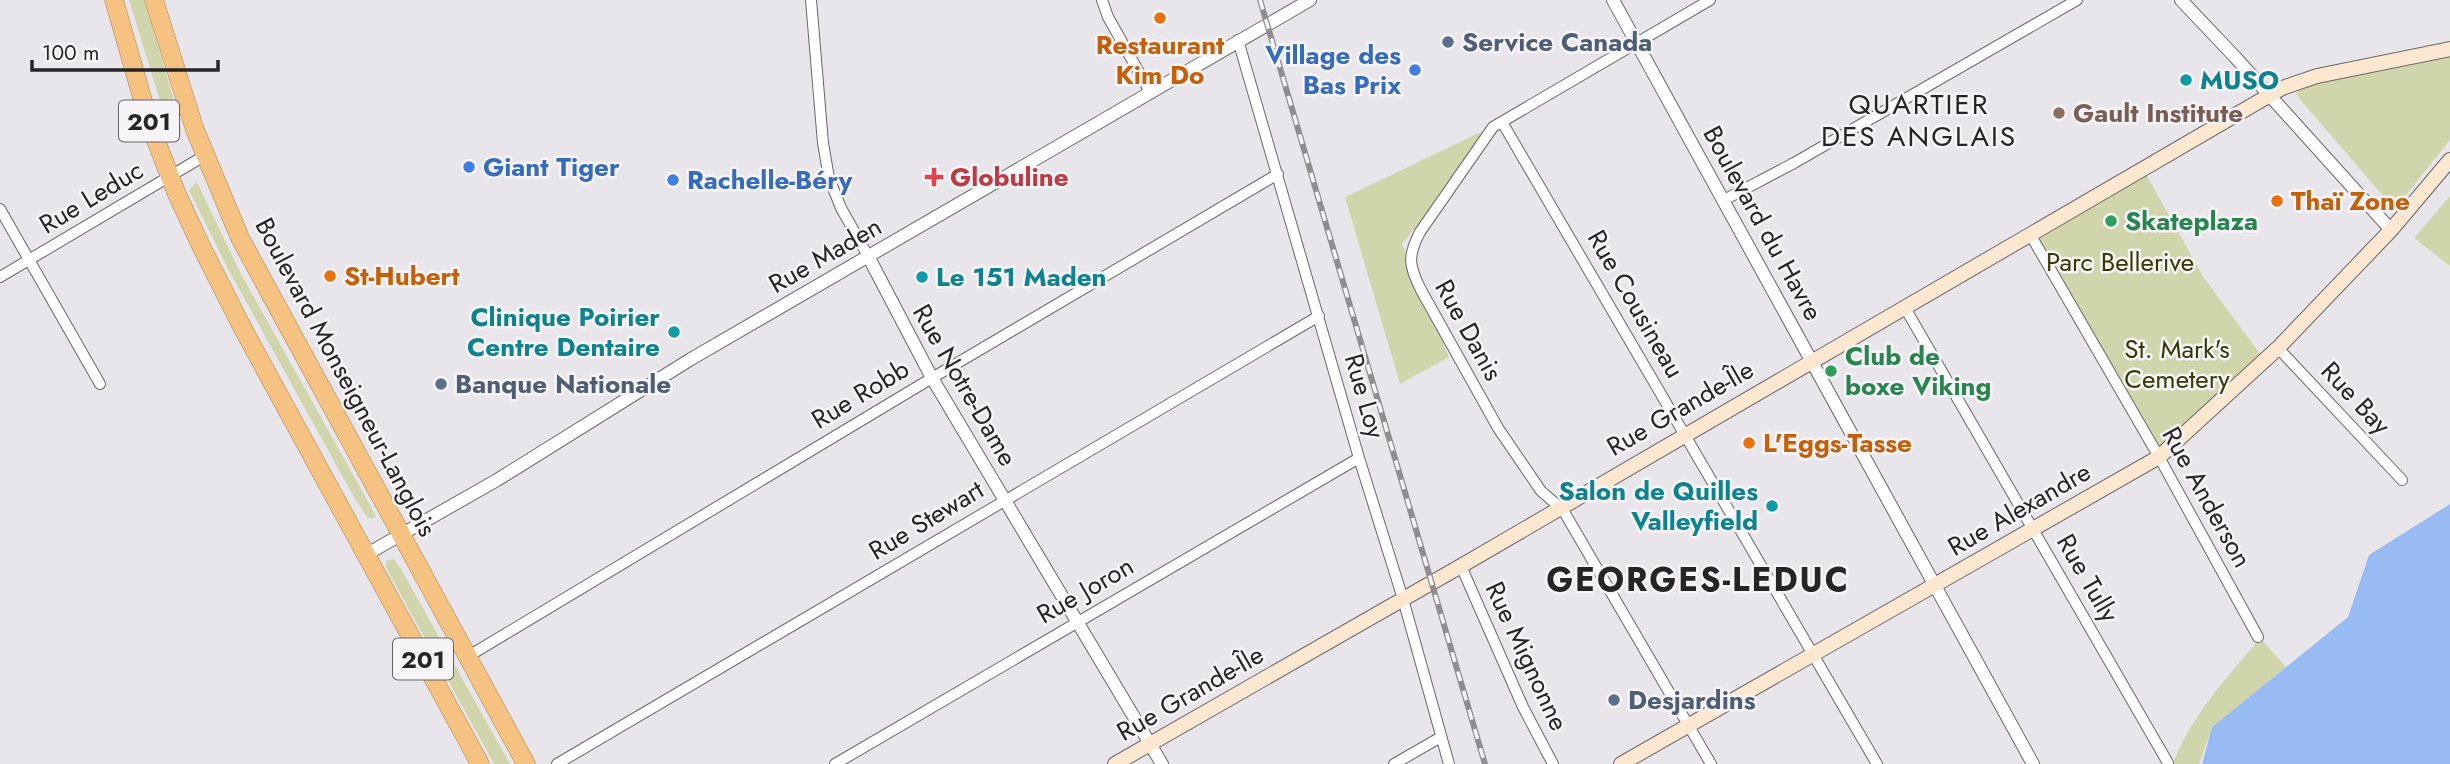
<svg xmlns="http://www.w3.org/2000/svg" width="2450" height="764" viewBox="0 0 2450 764" font-family="Jost,sans-serif">
  <style>
    .green { fill: #d1d5ac }
    .water { fill: #99bbf4 }
    .lines { fill: none; stroke-linecap: round; stroke-linejoin: round }
    .minor-casing { stroke: #6a676b; stroke-width: 12 }
    .tertiary-casing { stroke: #6a676b; stroke-width: 14 }
    .secondary-casing { stroke: #6a676b; stroke-width: 16 }
    .trunk-casing { stroke: #ac804d; stroke-width: 19 }
    .minor { stroke: #fff; stroke-width: 10 }
    .tertiary { stroke: #fff; stroke-width: 12 }
    .secondary { stroke: #fce8d0; stroke-width: 14 }
    .trunk { stroke: #f6c282; stroke-width: 18 }
    .rail-casing { stroke: #8f8d90; stroke-width: 6 }
    .rail { stroke: #f7f4f8; stroke-width: 3.5; stroke-dasharray: 10; stroke-linecap: butt }
    .food-dot { fill: #e8710a; stroke: #f7f4f8; stroke-width: 2.5 }
    .service-dot { fill: #5c6f8a; stroke: #f7f4f8; stroke-width: 2.5 }
    .shop-dot { fill: #3f7fe0; stroke: #f7f4f8; stroke-width: 2.5 }
    .culture-dot { fill: #0f9aa8; stroke: #f7f4f8; stroke-width: 2.5 }
    .education-dot { fill: #8d6e63; stroke: #f7f4f8; stroke-width: 2.5 }
    .health-dot { fill: #e0444e; stroke: #f7f4f8; stroke-width: 2.5 }
    .leisure-dot { fill: #2e9e5b; stroke: #f7f4f8; stroke-width: 2.5 }
    .labels { text-anchor: middle; dominant-baseline: central; stroke-width: 5; stroke-linejoin: round; paint-order: stroke }
    .shield { fill: #f7f4f8; stroke: #646265; stroke-width: 2 }
    .shield-label { font-size: 24px; font-weight: bold; fill: #252426 }
    .service-label { font-size: 26px; font-weight: bold; fill: #4e5e75; stroke: #f7f4f8; text-anchor: start }
    .food-label { font-size: 26px; font-weight: bold; fill: #c56008; stroke: #f7f4f8; text-anchor: start }
    .shop-label { font-size: 26px; font-weight: bold; fill: #366cbe; stroke: #f7f4f8; text-anchor: start }
    .culture-label { font-size: 26px; font-weight: bold; fill: #0d838f; stroke: #f7f4f8; text-anchor: start }
    .education-label { font-size: 26px; font-weight: bold; fill: #785e54; stroke: #f7f4f8; text-anchor: start }
    .health-label { font-size: 26px; font-weight: bold; fill: #be3a42; stroke: #f7f4f8; text-anchor: start }
    .street-label { font-size: 26px; fill: #252426; stroke: #f7f4f8 }
    .leisure-label { font-size: 26px; font-weight: bold; fill: #27864d; stroke: #f7f4f8; text-anchor: start }
    .park-label { font-size: 26px; fill: #373903; stroke: #f7f4f8 }
    .neighbourhood-label { font-size: 28px; letter-spacing: 2px; fill: #252426; stroke: #f7f4f8 }
    .district-label { font-size: 33px; font-weight: bold; letter-spacing: 2px; fill: #252426; stroke: #f7f4f8 }
  </style>
  <rect width="100%" height="100%" fill="#e9e6eb"/>
  <path class="green" d="M129,0H145L180,122L181,136L176,140L161,104Z
    M2450,54V140L2402,200L2384,197L2298,97L2297,90L2310,83Z
    M1502,122L1402,244L1449,357L1400,384L1345,197Z
    M2143,169L2204,278L2261,355L2157,451L2030,234Z
    M197,182L241,274L376,516L372,519L367,517L355,499L227,267L189,190Z
    M2450,196V266L2414,238Z
    M394,559L401,569L510,764H494L391,577L386,567V561Z
    M2260,638L2286,667L2212,727L2199,764H2173C2191,715 2227,678 2260,638Z"/>
  <path class="water" d="M2450,504V764H2202L2212,727L2348,617L2369,555Z"/>
  <g class="lines">
    <g class="minor-casing">
      <path id="minor" d="M811,0L823,143L829,178L841,208L868,256
        M1102,0L1108,17L1150,92
        M1710,0L1493,127L1420,232C1407,257 1409,266 1421,290L1498,428L1541,491L1563,510L1711,764
        M1238,40L1359,458L1403,599L1449,764
        M1502,122L1877,764
        M1724,200L1794,163L2077,0
        M0,209L100,384
        M2030,234L2159,457L2258,637
        M0,277L204,156
        M1904,306L2168,763
        M2278,348L2402,480
        M1461,566L1523,707L1553,764
        M467,657L932,378L1278,174
        M557,764L1319,316
        M835,764L1359,458
        M1394,764L1441,737"/>
    </g>
    <g class="tertiary-casing">
      <path id="tertiary" d="M1613,0L2033,764
        M2181,0L2235,57L2391,230
        M868,256L932,378L1162,764
        M367,554L497,480L691,359L1310,0"/>
    </g>
    <g class="secondary-casing">
      <path id="secondary" d="M1115,764L1461,566L2282,88L2317,76L2450,49
        M1621,764L2159,457L2278,348L2391,230L2450,160"/>
    </g>
    <g class="trunk-casing">
      <path id="trunk" d="M114,0L150,125L176,192L201,246L242,327L480,764
        M154,0L195,130L240,238L526,764"/>
    </g>
    <use href="#minor" class="minor"/>
    <use href="#tertiary" class="tertiary"/>
    <use href="#secondary" class="secondary"/>
    <use href="#trunk" class="trunk"/>
    <g class="rail-casing">
      <path id="rail" d="M1260,0L1485,764"/>
    </g>
    <use href="#rail" class="rail"/>
  </g>
  <g class="food-dot">
    <circle cx="1160" cy="18" r="7"/>
    <circle cx="2277" cy="201" r="7"/>
    <circle cx="330" cy="276" r="7"/>
    <circle cx="1749" cy="443" r="7"/>
  </g>
  <g class="service-dot">
    <circle cx="1448" cy="42" r="7"/>
    <circle cx="441" cy="384" r="7"/>
    <circle cx="1614" cy="700" r="7"/>
  </g>
  <g class="shop-dot">
    <circle cx="1415" cy="70" r="7"/>
    <circle cx="469" cy="167" r="7"/>
    <circle cx="673" cy="180" r="7"/>
  </g>
  <g class="culture-dot">
    <circle cx="2186" cy="80" r="7"/>
    <circle cx="922" cy="277" r="7"/>
    <circle cx="674" cy="332" r="7"/>
    <circle cx="1772" cy="506" r="7"/>
  </g>
  <circle class="education-dot" cx="2059" cy="113" r="7"/>
  <path class="health-dot" d="M930.5 166.5h7v7h7v7h-7v7h-7v-7h-7v-7h7z"/>
  <g class="leisure-dot">
    <circle cx="2111" cy="221" r="7"/>
    <circle cx="1831" cy="371" r="7"/>
  </g>
  <g class="labels">
    <g class="shield">
      <rect x="119" y="100.5" width="60" height="41" rx="5"/>
      <rect x="393" y="638.5" width="60" height="41" rx="5"/>
    </g>
    <g class="shield-label">
      <text x="149" y="121">201</text>
      <text x="423" y="659">201</text>
    </g>
    <g class="service-label">
      <text x="1462" y="42">Service Canada</text>
      <text x="455" y="384">Banque Nationale</text>
      <text x="1628" y="700">Desjardins</text>
    </g>
    <g class="food-label">
      <text x="1160" y="45" text-anchor="middle">Restaurant<tspan x="1160" dy="30">Kim Do</tspan></text>
      <text x="2291" y="201">Thaï Zone</text>
      <text x="344" y="276">St-Hubert</text>
      <text x="1763" y="443">L'Eggs-Tasse</text>
    </g>
    <g class="shop-label">
      <text x="1401" y="55" text-anchor="end">Village des<tspan x="1401" dy="30">Bas Prix</tspan></text>
      <text x="483" y="167">Giant Tiger</text>
      <text x="687" y="180">Rachelle-Béry</text>
    </g>
    <g class="culture-label">
      <text x="2200" y="80">MUSO</text>
      <text x="936" y="277">Le 151 Maden</text>
      <text x="660" y="317" text-anchor="end">Clinique Poirier<tspan x="660" dy="30">Centre Dentaire</tspan></text>
      <text x="1758" y="491" text-anchor="end">Salon de Quilles<tspan x="1758" dy="30">Valleyfield</tspan></text>
    </g>
    <g class="education-label">
      <text x="2073" y="113">Gault Institute</text>
    </g>
    <g class="health-label">
      <text x="950" y="177">Globuline</text>
    </g>
    <g class="street-label">
      <text transform="translate(91 197) rotate(-31)">Rue Leduc</text>
      <text transform="translate(1763 223) rotate(61)">Boulevard du Havre</text>
      <text transform="translate(825 255) rotate(-30)">Rue Maden</text>
      <text transform="translate(1636 304) rotate(60)">Rue Cousineau</text>
      <text transform="translate(1469 330) rotate(61)">Rue Danis</text>
      <text transform="translate(346 377) rotate(62)">Boulevard Monseigneur-Langlois</text>
      <text transform="translate(965 385) rotate(60)">Rue Notre-Dame</text>
      <text transform="translate(860 394) rotate(-31)">Rue Robb</text>
      <text transform="translate(1365 396) rotate(74)">Rue Loy</text>
      <text transform="translate(2356 398) rotate(47)">Rue Bay</text>
      <text transform="translate(1680 408) rotate(-30)">Rue Grande-Île</text>
      <text transform="translate(2207 497) rotate(61)">Rue Anderson</text>
      <text transform="translate(2019 509) rotate(-30)">Rue Alexandre</text>
      <text transform="translate(926 520) rotate(-31)">Rue Stewart</text>
      <text transform="translate(2088 578) rotate(60)">Rue Tully</text>
      <text transform="translate(1085 590) rotate(-30)">Rue Joron</text>
      <text transform="translate(1527 656) rotate(65)">Rue Mignonne</text>
      <text transform="translate(1190 693) rotate(-30)">Rue Grande-Île</text>
    </g>
    <g class="leisure-label">
      <text x="2125" y="221">Skateplaza</text>
      <text x="1845" y="356">Club de<tspan x="1845" dy="30">boxe Viking</tspan></text>
    </g>
    <g class="park-label">
      <text x="2120" y="262">Parc Bellerive</text>
      <text x="2177" y="349">St. Mark's<tspan x="2177" dy="30">Cemetery</tspan></text>
    </g>
    <g class="neighbourhood-label">
      <text x="1919" y="104">QUARTIER<tspan x="1919" dy="32">DES ANGLAIS</tspan></text>
    </g>
    <g class="district-label">
      <text x="1698" y="579">GEORGES-LEDUC</text>
    </g>
  </g>
  <path d="M32 60v10h186v-10" fill="none" stroke="#252426" stroke-width="3.5"/>
  <text x="42" y="60" font-size="21" fill="#252426" stroke="#f7f4f8" stroke-width="5" paint-order="stroke">100 m</text>
</svg>
